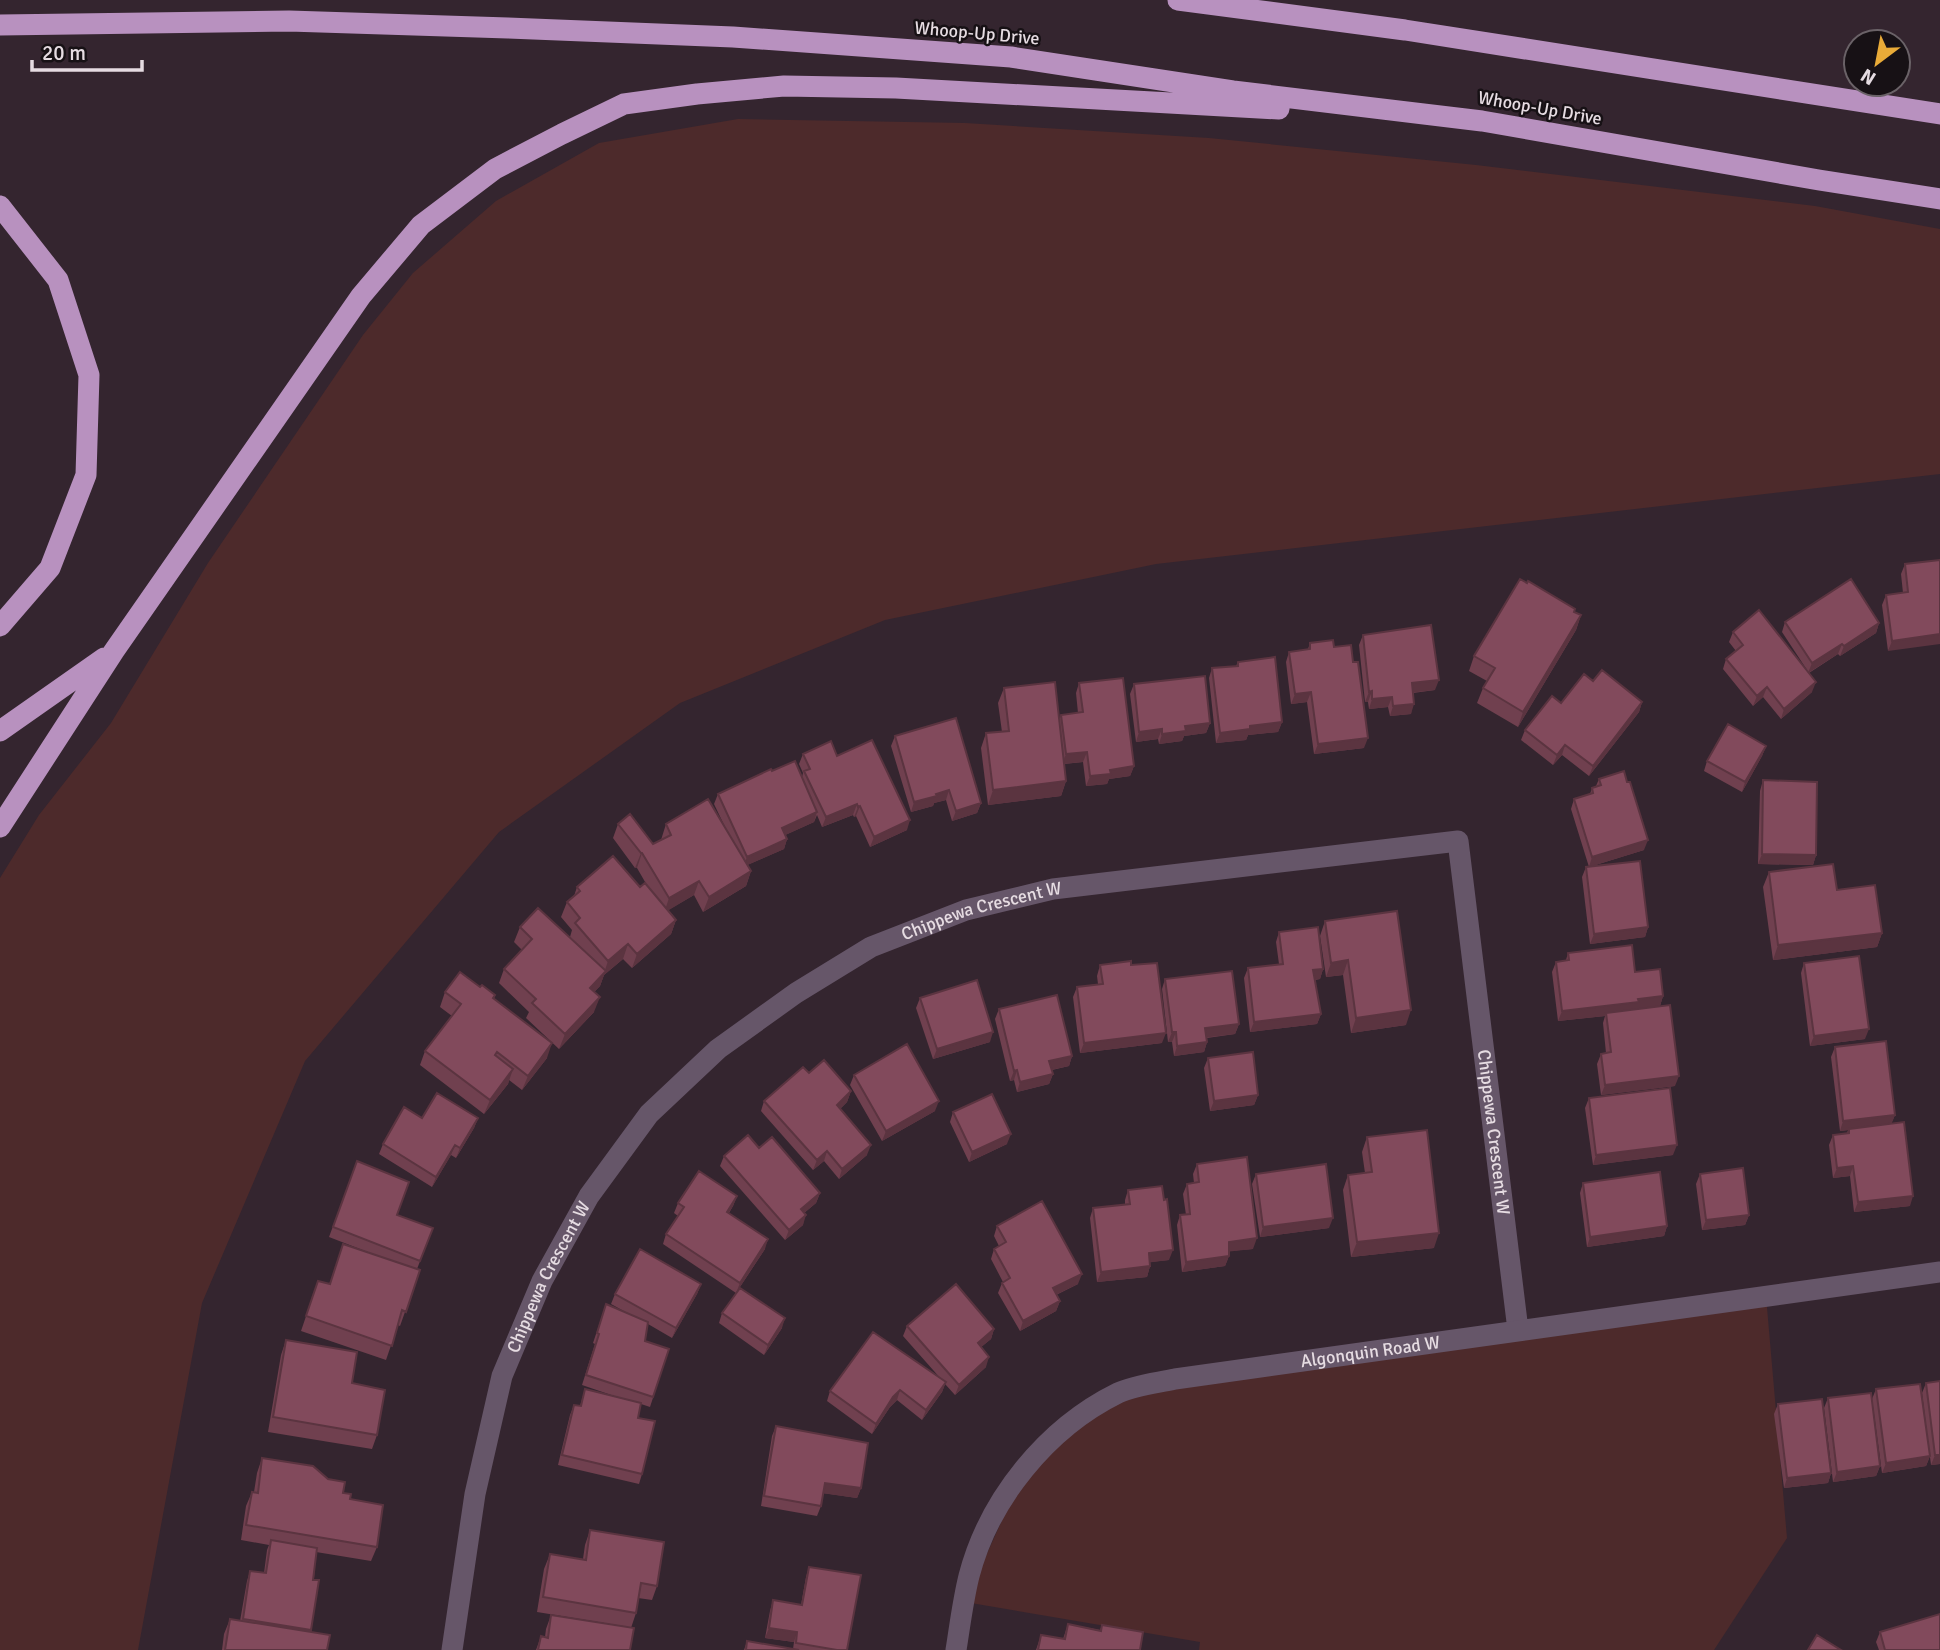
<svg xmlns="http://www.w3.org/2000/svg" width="1940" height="1650" viewBox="0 0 1940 1650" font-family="Signika,sans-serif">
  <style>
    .green { fill: #4d2a2b }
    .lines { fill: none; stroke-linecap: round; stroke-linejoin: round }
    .street { stroke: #665669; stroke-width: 21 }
    .highway { stroke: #b891bf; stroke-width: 21 }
    .wall { fill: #70404f }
    .shaded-wall { fill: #5b3440 }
    .building { fill: #824a5c; stroke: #5b3440; stroke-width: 2 }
    .labels { text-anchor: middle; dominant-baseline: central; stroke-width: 5; stroke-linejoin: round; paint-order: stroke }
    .street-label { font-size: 18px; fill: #e6dce2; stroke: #171115 }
  </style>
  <rect width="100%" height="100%" fill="#34252f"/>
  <path class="green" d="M738,119L965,123L1209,138L1476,165L1815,206L1940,229V474L1156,564L885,620L680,703L499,832L305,1061L202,1303L138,1650H0V878L39,815L111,723L208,563L363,335L413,273L496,201L599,143Z
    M1766,1296L1787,1538L1714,1650H1199L1200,1642L965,1602L1028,1463L1120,1392Z"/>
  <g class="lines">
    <g class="street">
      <path id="s1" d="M452,1650L475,1494L502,1376L542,1281L589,1196L649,1114L718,1049L796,993L871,947L966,910L1053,889L1458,841L1518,1330"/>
      <path id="s2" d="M956,1650C960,1625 963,1600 969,1576C989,1499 1047,1428 1118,1393C1135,1385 1157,1383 1175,1379L1940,1272"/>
    </g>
    <path class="highway" d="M1178,0L1405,30L1940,114
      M0,25L289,21L508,28L733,37L1011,57L1233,91L1482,121L1819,180L1940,199
      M0,206L58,280L89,375L86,475L50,568L0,626
      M0,731L104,658
      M0,827L114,651L361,296L421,225L495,169L562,134L624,104L697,94L784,86L896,88L1279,109"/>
  </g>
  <path class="wall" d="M1940,560L1888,651L1882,605L1886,595L1903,593L1901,574L1905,564Z
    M1574,612L1581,615L1576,630L1518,727L1477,703L1483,688L1487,681L1469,671L1474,656Z
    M1785,622L1879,623L1876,633L1840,656L1838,654L1809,673L1812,692L1781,719L1763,697L1753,706L1723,669L1726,659L1736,651L1729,642L1733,632L1807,670L1782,632Z
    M1363,635L1435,690L1413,693L1411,714L1390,716L1388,707L1369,709L1368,702H1365L1359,645Z
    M1310,643L1334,647L1364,748L1314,754L1307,702L1291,704L1286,662L1289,652L1308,649Z
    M1238,662L1282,722L1278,732L1248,735L1246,740L1216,743L1209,678L1212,668L1236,666Z
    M1593,681L1642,702L1639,712L1589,776L1562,755L1553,765L1521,740L1525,730L1561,703Z
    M1079,683L1134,766L1130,776L1109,779L1107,784L1086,786L1083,762L1064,764L1066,781L1061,796L988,805L981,748L986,733L1002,732L998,703L1004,688L1059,721L1061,715L1078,713L1076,693Z
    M1134,684L1210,723L1206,733L1184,736L1182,741L1159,744L1158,739L1136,742L1130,694Z
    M895,736L981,803L977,813L952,821L946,800L934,803L933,806L911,812L891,746Z
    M1766,746L1762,756L1742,792L1704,771L1707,761Z
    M803,754L837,756L907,830L870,847L856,816L854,817L853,815L822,827L817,815L814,822L785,835L787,839L784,849L747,865L751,871L746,886L703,912L694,895L668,910L676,920L671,934L632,968L623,959L604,975L600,986L594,992V1012L559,1049L526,1018L529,1012L499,983L504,969L522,950L514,942L520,927L570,937L572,930L561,917L567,902L574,896L577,887H648L637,868H635L613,838L618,824L653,844L661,840L666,824L725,827L714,804L718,794L772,771L802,777L803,773L799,764Z
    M1599,779L1644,850L1589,867L1648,927L1645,937L1590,944L1582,877L1586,867H1589L1571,809L1574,799L1590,794L1592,788L1596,786Z
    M1763,780L1816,855L1813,865L1758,864L1760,791Z
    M1769,872L1837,890L1882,933L1877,947L1773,960L1763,887Z
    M1325,921L1406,1025L1351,1033L1343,975L1326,977L1320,936Z
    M1279,932L1323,969L1320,979L1315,980L1321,1014L1317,1024L1250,1032L1244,978L1248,968L1279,964L1276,942Z
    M1568,953L1635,972L1663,996L1660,1006L1675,1086L1601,1095L1597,1064L1601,1054L1606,1053L1603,1023L1605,1016L1558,1021L1552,972L1556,962L1566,960Z
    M1804,963L1865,1039L1810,1046L1801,973Z
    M1100,965H1131L1162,1043L1080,1053L1073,997L1077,987L1098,984L1097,976Z
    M1165,979L1239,1024L1235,1034L1207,1038V1042L1204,1052L1174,1056L1172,1042H1168L1162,989Z
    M480,987L495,995L494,999L547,1058L522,1090L509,1080L508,1084L484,1114L420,1065L425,1051L452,1016L440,1007L445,992Z
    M920,998L990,1042L933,1059L916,1008Z
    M999,1009L1072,1056L1069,1066L1052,1070L1053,1074L1049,1084L1017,1092L1014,1080L1010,1081L995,1019Z
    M1835,1047L1895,1115L1891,1124L1910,1206L1854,1212L1850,1176L1833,1178L1829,1145L1833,1135L1847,1133L1848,1130L1840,1131L1831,1057Z
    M1208,1058L1258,1095L1254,1105L1210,1111L1204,1068Z
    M809,1073L851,1091L847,1102L840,1109L867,1155L839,1179L824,1161L813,1170L761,1111L764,1101Z
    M854,1075L935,1111L882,1141L850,1085Z
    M1589,1098L1673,1155L1593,1165L1585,1108Z
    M953,1112L1007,1144L969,1162L950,1122Z
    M422,1118H478L474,1128L456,1158L451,1155L432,1187L379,1154L383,1144Z
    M1367,1137L1434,1248L1351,1257L1343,1190L1348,1175L1365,1173L1362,1152Z
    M724,1156L820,1193L816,1203L804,1213L803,1225L785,1240L720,1166Z
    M357,1161L397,1215L433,1228L417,1269L420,1270L400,1326L398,1325L386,1360L301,1331L318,1281L329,1284L378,1256L329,1237Z
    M1197,1164L1253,1249L1229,1251V1256L1225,1266L1182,1272L1177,1225L1180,1215H1186L1183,1194L1187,1184L1194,1183L1193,1174Z
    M1256,1174L1329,1228L1260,1237L1252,1184Z
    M1700,1174L1749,1215L1745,1225L1702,1230L1696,1184Z
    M1583,1183L1667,1226L1664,1236L1587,1247L1580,1193Z
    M1128,1190L1169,1260L1150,1262V1266L1147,1277L1097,1282L1090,1218L1093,1208L1125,1205V1200Z
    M737,1196L733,1206L729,1213L765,1249L736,1293L663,1244L666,1234L678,1216L674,1213L678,1203Z
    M997,1226L1078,1284L1056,1295L1060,1301L1056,1311L1020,1331L998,1293L1002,1283L1003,1282L991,1259L994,1249L999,1246L994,1236Z
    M701,1284L697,1294L672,1338L648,1324L645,1341L669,1349L650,1407L641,1404L638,1418L642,1474L639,1484L558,1465L570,1415L574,1405L580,1406L585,1389L620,1398L582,1385L595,1344L593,1343L606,1304L629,1314L611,1304L615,1294Z
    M722,1313L782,1328L764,1355L719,1323Z
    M907,1326L994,1329L991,1339L981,1347L986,1367L955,1395L945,1384L942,1392L922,1420L897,1400L890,1407L872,1434L827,1401L830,1391L941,1379L903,1336Z
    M286,1340L352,1383L377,1435L372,1449L268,1432L281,1355Z
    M1926,1383L1940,1464L1931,1465L1922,1393Z
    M1876,1389L1930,1456L1926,1466L1882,1473L1872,1399Z
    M1828,1398L1880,1466L1876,1476L1833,1482L1824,1408Z
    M1778,1404L1831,1473L1828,1483L1784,1488L1774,1414Z
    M776,1426L861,1488L857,1498L823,1493L821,1506L817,1516L761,1506L772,1436Z
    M262,1458L343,1493L350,1499L377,1547L371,1561L316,1552L310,1632L327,1650H222L224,1634L230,1619L240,1621L247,1581L250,1571L264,1573L267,1550L269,1545L241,1540L246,1506L252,1492H254L257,1473Z
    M590,1530L657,1586L652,1600L638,1598L636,1613L631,1628L630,1650H536L541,1636L545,1637L546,1629L551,1615L629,1627L537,1612L544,1569L550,1554L583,1559L585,1545Z
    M809,1567L847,1650H744L747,1641L793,1649L794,1642L765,1638L770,1611L773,1600L801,1605L806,1577Z
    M1068,1624L1100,1630L1102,1625L1140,1650H1036L1041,1635L1063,1639Z
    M1880,1632L1940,1650H1879L1876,1642Z"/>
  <path class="shaded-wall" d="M1581,615L1576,630L1518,727L1523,712Z
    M1879,623L1876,633L1840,656L1844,646Z
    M1940,634V644L1888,651L1892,641Z
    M1842,644L1838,654L1808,673L1812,663Z
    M1439,680L1435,690L1408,693L1412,683Z
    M1816,682L1812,692L1781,719L1784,709Z
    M1767,687L1763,697L1753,706L1757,696Z
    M1372,691L1368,702H1365L1369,692Z
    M1311,692L1307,702L1291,704L1295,694Z
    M1392,697L1388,707L1369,709L1372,699Z
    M1642,702L1639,712L1589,776L1593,766Z
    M1414,704L1411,714L1390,716L1393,706Z
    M1282,722L1278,732L1248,735L1246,740L1216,743L1220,733L1250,726Z
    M1210,723L1206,733L1184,736L1182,741L1159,744L1162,734L1185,726Z
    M1162,729L1158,739L1136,742L1139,732Z
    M1368,738L1364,748L1314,754L1318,744Z
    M1565,745L1562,755L1553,765L1557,755Z
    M1766,746L1762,756L1742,792L1745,782Z
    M1087,752L1083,762L1062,764L1066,754Z
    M1134,766L1130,776L1109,779L1107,784L1086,786L1090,776L1110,770Z
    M1066,781L1061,796L988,805L993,790Z
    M949,790L946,800L934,803L933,806L911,812L914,802L936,794Z
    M981,803L977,813L952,821L956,811Z
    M857,804L853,815L822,827L826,817Z
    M860,806L856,816L854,817L858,807Z
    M817,812L814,822L779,838L782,828Z
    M910,820L907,830L870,847L874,837Z
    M787,839L784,849L743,867L747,857Z
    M1648,840L1644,850L1589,867L1592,857Z
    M641,853H642L637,868H635Z
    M1762,854L1816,855L1813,865L1758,864Z
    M751,871L746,886L703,912L709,897Z
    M699,881L694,895L664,913L669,898Z
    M676,920L671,934L632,968L637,954Z
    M1648,927L1645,937L1590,944L1594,934Z
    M1882,933L1877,947L1773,960L1778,945Z
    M628,944L623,959L604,975L600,986L584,1003L590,988L604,973L608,961Z
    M1348,960L1343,975L1326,977L1331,963Z
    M1323,969L1320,979L1310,980L1313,970Z
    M1663,996L1660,1006L1606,1013L1605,1016L1558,1021L1562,1011Z
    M600,997L594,1012L559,1049L565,1034Z
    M1411,1010L1406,1025L1351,1033L1356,1018Z
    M1321,1014L1317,1024L1250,1032L1254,1022Z
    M1239,1024L1235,1034L1202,1038L1205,1028Z
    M1869,1029L1865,1039L1810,1046L1814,1036Z
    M993,1032L990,1042L933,1059L937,1049Z
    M1172,1032H1176L1172,1042H1168Z
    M1166,1033L1162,1043L1080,1053L1084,1043Z
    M1207,1042L1204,1052L1174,1056L1177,1046Z
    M552,1043L547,1058L522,1090L528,1076Z
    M1072,1056L1069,1066L1046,1071L1049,1061Z
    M513,1069L508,1084L484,1114L490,1100Z
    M1017,1070L1014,1080L1010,1081L1014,1071Z
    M1053,1074L1049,1084L1017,1092L1020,1082Z
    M1679,1076L1675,1086L1601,1095L1605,1085Z
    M851,1091L847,1102L833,1115L837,1105Z
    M1258,1095L1254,1105L1210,1111L1214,1101Z
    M939,1101L935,1111L882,1141L886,1131Z
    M1895,1115L1891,1125L1840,1131L1843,1121Z
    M478,1118L474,1128L456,1158L460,1148Z
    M1011,1134L1007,1144L969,1162L972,1152Z
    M455,1145L451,1155L432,1187L436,1177Z
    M871,1145L867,1155L839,1179L842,1169Z
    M1677,1145L1673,1155L1593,1165L1596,1155Z
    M827,1151L824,1161L813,1170L817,1160Z
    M1853,1166L1850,1176L1833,1178L1837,1168Z
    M820,1193L816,1203L797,1219L801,1209Z
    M737,1196L733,1206L723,1222L727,1212Z
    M1913,1196L1910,1206L1854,1212L1858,1202Z
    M806,1215L803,1225L785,1240L789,1230Z
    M1749,1215L1745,1225L1702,1230L1706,1220Z
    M1333,1218L1329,1228L1260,1237L1263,1227Z
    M1667,1226L1664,1236L1587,1247L1590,1237Z
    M1439,1233L1434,1248L1351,1257L1357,1242Z
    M1257,1238L1253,1249L1225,1252L1229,1242Z
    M768,1239L765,1249L736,1293L740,1283Z
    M1173,1250L1169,1260L1145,1263L1149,1253Z
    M1229,1256L1225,1266L1182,1272L1186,1262Z
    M1150,1266L1147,1277L1097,1282L1101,1272Z
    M1082,1274L1078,1284L1049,1298L1053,1288Z
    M701,1284L697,1294L672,1338L676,1328Z
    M1060,1301L1056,1311L1020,1331L1023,1321Z
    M785,1318L782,1328L764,1355L768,1345Z
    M994,1329L991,1339L974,1353L978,1343Z
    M989,1357L986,1367L955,1395L959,1385Z
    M946,1382L942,1392L922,1420L926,1410Z
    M900,1390L897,1400L890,1407L872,1434L876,1424L893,1397Z
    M1935,1455H1940V1464L1931,1465Z
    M1930,1456L1926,1466L1882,1473L1886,1463Z
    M1880,1466L1876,1476L1833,1482L1837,1472Z
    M1831,1473L1828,1483L1784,1488L1787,1478Z
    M825,1483L861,1488L857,1498L821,1493Z
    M769,1628L797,1632L794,1642L765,1638Z"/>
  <path class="building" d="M1940,560V634L1892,641L1886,595L1908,592L1905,564Z
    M1520,579L1527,583L1528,581L1575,609L1574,612L1581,615L1523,712L1483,688L1495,668L1474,656Z
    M1851,579L1879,623L1844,646L1842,644L1812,663L1785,622Z
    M1759,610L1816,682L1784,709L1767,687L1757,696L1726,659L1743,645L1733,632Z
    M1431,625L1439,680L1412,683L1414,704L1393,706L1392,697L1372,699V691L1369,692L1363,635Z
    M1333,640L1334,647L1351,645L1353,662H1358L1368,738L1318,744L1311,692L1295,694L1289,652L1310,649V643Z
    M1275,657L1282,722L1250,726V729L1220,733L1212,668L1238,666V662Z
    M1602,670L1642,702L1593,766L1565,745L1557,755L1525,730L1552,696L1561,703L1584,674L1593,681Z
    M1205,676L1210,723L1185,726L1186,731L1162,734V729L1139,732L1134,684Z
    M1123,678L1134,766L1110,770L1111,774L1090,776L1087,752L1066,754L1061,715L1083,712L1079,683Z
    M1055,682L1066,781L993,790L986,733L1009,731L1004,688Z
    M956,718L981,803L956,811L949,790L936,794L937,796L914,802L895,736Z
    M1728,724L1766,746L1745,782L1707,761Z
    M872,740L910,820L874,837L860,806L858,807L857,804L826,817L804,771L810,769L803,754L831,741L837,756Z
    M795,761L817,812L782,828L787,839L747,857L718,794L771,769L772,771Z
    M1624,771L1627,782H1630L1648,840L1592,857L1574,799L1593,793L1592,788L1601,785L1599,779Z
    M1763,780L1817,782L1816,855L1762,854Z
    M708,799L751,871L709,897L699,881L669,898L642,853H641L618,824L630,814L653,844L671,835L666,824Z
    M613,856L640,887L645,883L676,920L637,954L628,944L608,961L575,923L580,918L567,902L580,891L577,887Z
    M1640,861L1648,927L1594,934L1586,867Z
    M1833,864L1837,890L1875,885L1882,933L1778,945L1769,872Z
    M538,908L606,971L590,988L600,997L565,1034L532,1003L536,999L504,969L532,939L520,927Z
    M1397,911L1411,1010L1356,1018L1348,960L1331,963L1325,921Z
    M1318,927L1323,969L1313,970L1321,1014L1254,1022L1248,968L1283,964L1279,932Z
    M1632,945L1635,972L1660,969L1663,996L1638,999L1639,1002L1562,1011L1556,962L1569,960L1568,953Z
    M1859,956L1869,1029L1814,1036L1804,963Z
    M1131,961V965L1157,963L1166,1033L1084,1043L1077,987L1103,984L1100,965Z
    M1232,971L1239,1024L1205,1028L1207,1042L1177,1046L1176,1032H1172L1165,979Z
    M460,972L480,987L482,985L495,995L493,998L552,1043L528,1076L497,1052L495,1055L513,1069L490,1100L425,1051L461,1004L445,992Z
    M977,980L993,1032L937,1049L920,998Z
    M1057,995L1072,1056L1049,1061L1053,1074L1020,1082L1017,1070L1014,1071L999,1009Z
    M1670,1005L1679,1076L1605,1085L1601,1054L1611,1052L1606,1013Z
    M1886,1041L1895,1115L1843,1121L1835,1047Z
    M907,1044L939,1101L886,1131L854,1075Z
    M1253,1052L1258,1095L1214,1101L1208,1058Z
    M824,1060L851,1091L837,1105L871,1145L842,1169L827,1151L817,1160L764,1101L803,1067L809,1073Z
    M1670,1088L1677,1145L1596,1155L1589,1098Z
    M437,1093L478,1118L460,1148L455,1145L436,1177L383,1144L404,1107L422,1118Z
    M992,1094L1011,1134L972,1152L953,1112Z
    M1904,1122L1913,1196L1858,1202L1853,1166L1837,1168L1833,1135L1849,1133V1129Z
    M1427,1130L1439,1233L1357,1242L1348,1175L1372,1172L1367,1137Z
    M748,1135L759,1148L772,1137L820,1193L801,1209L806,1215L789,1230L724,1156Z
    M1247,1157L1257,1238L1229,1242V1256L1186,1262L1180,1215L1190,1214L1187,1184L1199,1182L1197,1164Z
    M357,1161L409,1182L397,1215L433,1228L420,1261L333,1227Z
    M1326,1164L1333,1218L1263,1227L1256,1174Z
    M1743,1168L1749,1215L1706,1220L1700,1174Z
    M699,1171L737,1196L727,1212L768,1239L740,1283L666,1234L684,1207L678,1203Z
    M1660,1172L1667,1226L1590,1237L1583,1183Z
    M1162,1186L1164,1200L1167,1199L1173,1250L1149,1253L1150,1266L1101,1272L1093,1208L1130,1204L1128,1190Z
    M1042,1201L1082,1274L1053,1288L1060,1301L1023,1321L1002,1283L1010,1278L994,1249L1006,1242L997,1226Z
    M343,1244L420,1270L406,1312L402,1310L392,1346L306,1316L318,1281L330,1284Z
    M640,1249L701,1284L676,1328L615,1294Z
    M956,1284L994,1329L978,1343L989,1357L959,1385L907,1326Z
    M740,1288L785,1318L768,1345L722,1313Z
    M606,1304L648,1322L645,1341L669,1349L653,1397L586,1375L599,1334L597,1333Z
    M873,1332L946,1382L926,1410L900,1390L893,1397L876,1424L830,1391Z
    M286,1340L357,1352L352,1383L385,1390L377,1435L273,1417Z
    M1940,1381V1455H1935L1926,1383Z
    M1920,1384L1930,1456L1886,1463L1876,1389Z
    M585,1389L641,1403L638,1418L655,1421L642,1474L562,1455L574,1405L581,1406Z
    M1871,1393L1880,1466L1837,1472L1828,1398Z
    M1822,1399L1831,1473L1787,1478L1778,1404Z
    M776,1426L868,1443L861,1488L825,1483L821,1506L764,1496Z
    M262,1458L313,1466L328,1479L345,1482L343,1493L351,1494L350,1499L383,1505L377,1547L246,1525L252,1492L258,1493Z
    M590,1530L664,1542L657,1586L641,1583L636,1613L543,1597L550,1554L586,1560Z
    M271,1540L317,1548L313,1580H319L311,1630L243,1619L250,1571L266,1573Z
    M809,1567L861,1575L847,1650H837L796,1643L797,1632L769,1628L773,1600L802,1605Z
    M1940,1614V1650H1885L1880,1632Z
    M551,1615L634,1628L630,1650H538L541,1636L548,1638Z
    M230,1619L330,1635L327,1650H225Z
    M1068,1624L1101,1631L1102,1625L1143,1632L1140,1650H1038L1041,1635L1065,1639Z
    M1817,1635L1841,1650H1808Z
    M747,1641L799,1650H746Z"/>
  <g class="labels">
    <g class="street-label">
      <text transform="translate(977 33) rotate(5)">Whoop-Up Drive</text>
      <text transform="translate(1540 108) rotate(10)">Whoop-Up Drive</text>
      <text stroke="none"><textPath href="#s1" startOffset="976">Chippewa Crescent W</textPath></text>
      <text stroke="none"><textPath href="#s1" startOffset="1752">Chippewa Crescent W</textPath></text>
      <text stroke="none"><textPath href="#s1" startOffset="388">Chippewa Crescent W</textPath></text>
      <text stroke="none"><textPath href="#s2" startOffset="574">Algonquin Road W</textPath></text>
    </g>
  </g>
  <g transform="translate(1877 63) rotate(212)"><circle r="33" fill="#171115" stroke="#6a6267" stroke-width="2"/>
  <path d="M0-5L12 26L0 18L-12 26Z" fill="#e9ab38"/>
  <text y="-10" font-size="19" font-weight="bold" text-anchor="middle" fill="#e6dce2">N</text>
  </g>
  <path d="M32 60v10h110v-10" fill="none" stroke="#e6dce2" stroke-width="3.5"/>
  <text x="42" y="60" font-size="21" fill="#e6dce2" stroke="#171115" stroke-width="5" paint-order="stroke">20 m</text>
</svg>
